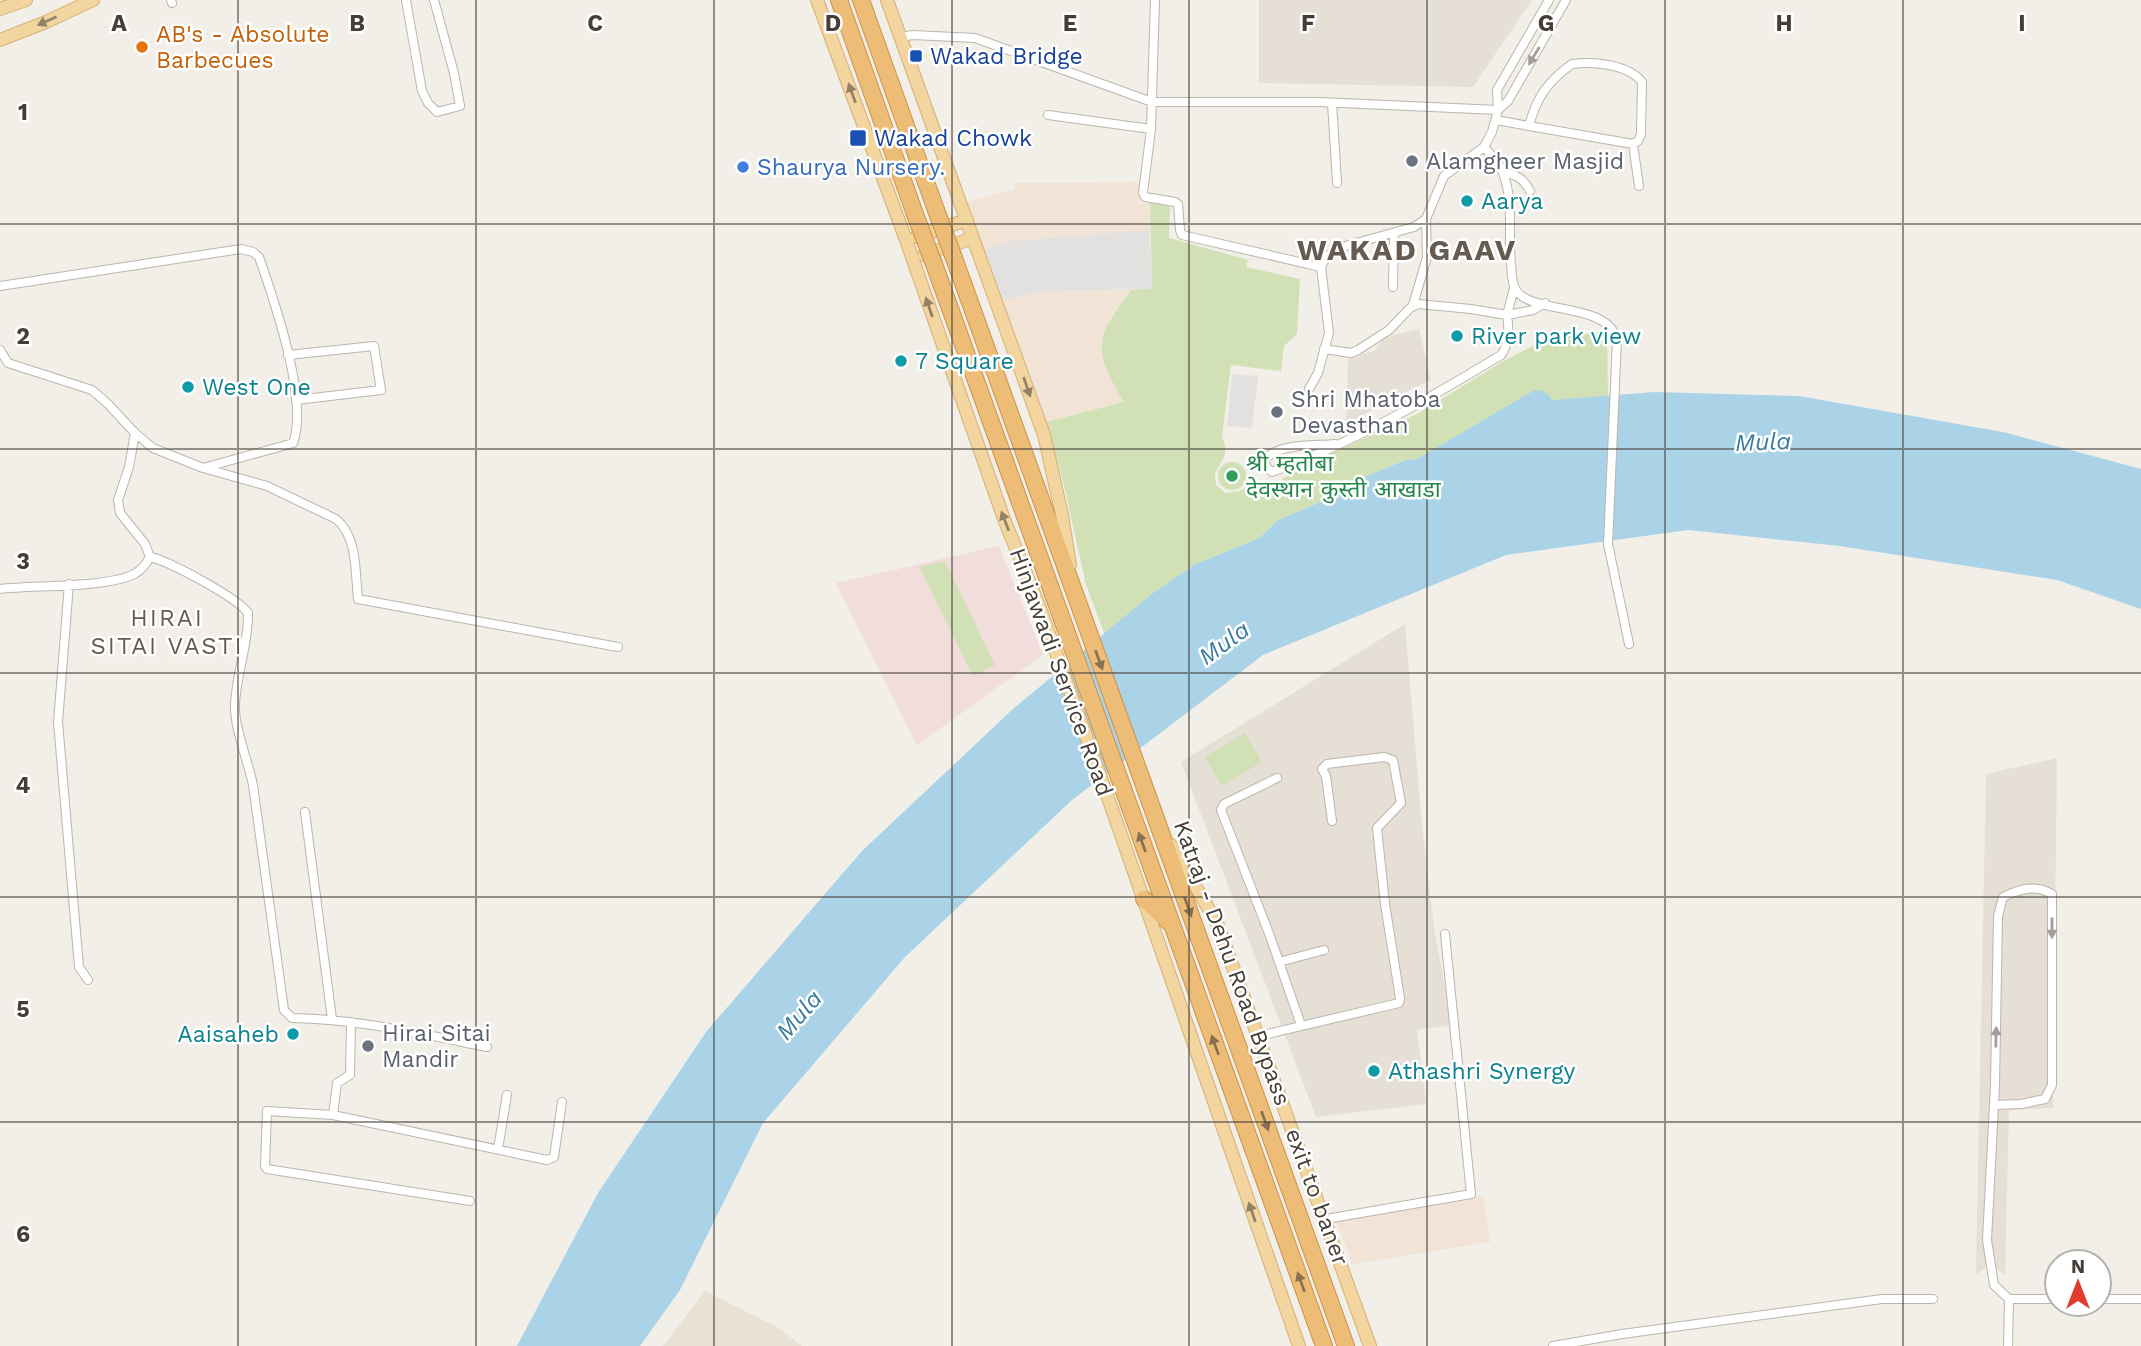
<svg xmlns="http://www.w3.org/2000/svg" width="2141" height="1346" viewBox="0 0 2141 1346" font-family="'Work Sans','Noto Sans Devanagari',sans-serif">
  <style>
    .residential { fill: #e5dfd6 }
    .commercial { fill: #f1e3d5 }
    .education { fill: #e9e1d3 }
    .medical { fill: #f1dedc }
    .green { fill: #d1e1b5 }
    .parking { fill: #e3e1df }
    .water { fill: #abd3e8 }
    .lines { fill: none; stroke-linecap: round; stroke-linejoin: round }
    .street-casing { stroke: #bcb5ab; stroke-width: 10 }
    .primary-casing { stroke: #d6b072; stroke-width: 14 }
    .highway-casing { stroke: #cb9248; stroke-width: 18 }
    .street { stroke: #fff; stroke-width: 8 }
    .primary { stroke: #f3d5a0; stroke-width: 12 }
    .highway { stroke: #edbd77; stroke-width: 16 }
    .highway-bridge-casing { stroke: #cb9248; stroke-width: 18; stroke-linecap: butt }
    .highway-bridge { stroke: #edbd77; stroke-width: 16 }
    .oneway { fill: #938266 }
    .oneway2 { fill: #a29e9b }
    .oneway3 { fill: #887151 }
    .grid { fill: none; stroke: #443e37; stroke-width: 2; stroke-opacity: 0.55 }
    .food-dot { fill: #e8710a; stroke: #fff; stroke-width: 2.5 }
    .transit-dot { fill: #1a4fb4; stroke: #fff; stroke-width: 2.5 }
    .worship-dot { fill: #6b7280; stroke: #fff; stroke-width: 2.5 }
    .shop-dot { fill: #3f7fe0; stroke: #fff; stroke-width: 2.5 }
    .culture-dot { fill: #0f9aa8; stroke: #fff; stroke-width: 2.5 }
    .leisure-dot { fill: #2e9e5b; stroke: #fff; stroke-width: 2.5 }
    .labels { text-anchor: middle; dominant-baseline: central; stroke-width: 5; stroke-linejoin: round; paint-order: stroke }
    .food-label { font-size: 23px; fill: #c56008; stroke: #fff; text-anchor: start }
    .transit-label { font-size: 23px; fill: #164399; stroke: #fff; text-anchor: start }
    .worship-label { font-size: 23px; fill: #5b616d; stroke: #fff; text-anchor: start }
    .shop-label { font-size: 23px; fill: #366cbe; stroke: #fff; text-anchor: start }
    .culture-label { font-size: 23px; fill: #0d838f; stroke: #fff; text-anchor: start }
    .leisure-label { font-size: 23px; fill: #27864d; stroke: #fff; text-anchor: start }
    .street-label { font-size: 23px; fill: #443e37; stroke: #fff }
    .water-label { font-size: 24px; font-style: italic; fill: #3b7a9d; stroke: #fff }
    .neighbourhood-label { font-size: 24px; letter-spacing: 2px; fill: #665b50; stroke: #fff }
    .district-label { font-size: 30px; font-weight: bold; letter-spacing: 2px; fill: #665b50; stroke: #fff }
    .grid-label { font-size: 23px; text-anchor: middle; font-weight: bold; fill: #443e37; stroke: #fff; stroke-width: 5; stroke-linejoin: round; paint-order: stroke }
  </style>
  <rect width="100%" height="100%" fill="#f2eee8"/>
  <path class="residential" d="M1259,0H1532L1473,87L1259,83Z
    M1419,329L1431,380L1394,397L1346,425L1348,358L1374,351L1385,337Z
    M1405,624L1422,825L1434,928L1452,1025L1417,1030L1426,1104L1316,1117L1181,762Z
    M2057,758L2053,1108L2009,1110L2005,1275L1996,1268L1987,1267L1976,1274L1986,774Z"/>
  <path class="commercial" d="M1140,182L1139,203H1150V230L1009,241L983,250L967,202L1014,189V183Z
    M1131,290L1108,320L1124,402L1046,422L1003,300L1048,291Z
    M1483,1195L1490,1242L1352,1264L1336,1220Z"/>
  <path class="education" d="M705,1291L777,1327L802,1346H663Z"/>
  <path class="medical" d="M999,546L1043,655L917,745L836,583Z"/>
  <path class="green" d="M1150,203L1170,204L1169,238L1248,260L1246,267L1300,279L1297,334L1284,346L1281,371L1231,365L1222,436C1230,458 1222,457 1215,474L1216,485L1225,493L1240,491L1246,487L1254,495L1309,464L1417,414L1504,361L1548,338L1607,332L1608,396L1552,400L1533,392L1417,459L1405,460L1369,475L1320,502L1278,520L1259,538L1194,565L1153,593L1105,635L1086,585L1064,485L1046,422L1124,402C1092,349 1095,338 1131,290L1152,288Z
    M1218 476a14 14 0 1 1 28 0a14 14 0 1 1-28 0Z
    M945,561L995,665L973,676L919,567Z
    M1245,733L1262,762L1222,786L1205,757Z"/>
  <path class="parking" d="M1150,230L1152,289L1048,291L1003,300L983,250L1009,241Z
    M1232,374L1258,376L1252,428L1227,426Z"/>
  <path class="water" d="M1540,390L1548,394L1552,400L1654,392L1799,396L2003,432L2141,469V609L2057,580L1840,546L1688,530L1506,555L1263,655L1072,800L905,957L763,1123L680,1290L640,1346H517L598,1193L706,1032L862,851L1013,709L1153,593L1194,565L1259,538L1278,520L1320,502L1369,475L1405,460L1417,459L1533,391Z"/>
  <g class="lines">
    <g class="street-casing">
      <path id="street" d="M171,0L172,3
        M406,0L422,91L428,103L437,112L460,106L454,73L434,0
        M1155,0L1151,129L1143,193L1145,197L1175,202L1178,204L1180,230L1182,235L1321,267L1329,333L1318,373L1309,389
        M900,37L913,35L975,38L1152,102H1319L1498,110L1508,101L1566,0
        M1332,103L1337,183
        M1048,115L1151,129
        M1496,120L1529,126L1633,144L1638,141L1641,134L1642,82C1628,64 1592,61 1572,64C1548,81 1536,98 1529,126
        M1633,144L1639,186
        M1484,147C1490,154 1500,163 1503,173C1514,201 1508,234 1511,264C1512,272 1511,283 1516,290C1531,315 1608,301 1617,340L1608,544L1629,644
        M1503,172C1517,175 1523,178 1530,191
        M1321,267L1326,257L1338,248L1414,227L1426,219L1444,176L1484,147L1492,132L1498,110L1497,90L1549,0
        M0,286L241,249L253,252L259,257C274,300 309,400 293,443L283,446L203,468
        M1393,287L1394,234
        M1413,305L1427,257L1426,219
        M1324,349L1351,353L1358,350L1389,330L1410,308L1418,304L1471,309L1507,315L1514,288
        M0,350L8,363L92,390L108,404L135,433L153,448L203,468L267,486L336,519C358,537 355,573 358,599L618,647
        M288,355L374,346L381,390L296,400
        M1335,444C1315,446 1280,443 1265,459L1266,467L1272,472C1351,444 1430,398 1501,355C1510,343 1509,329 1507,315L1533,310L1545,303
        M150,557C169,561 238,598 248,613C249,643 236,674 235,705C234,727 248,761 253,785L284,1010L292,1018C358,1019 422,1034 487,1047
        M69,584L58,722L79,967L88,980
        M0,589C33,585 111,588 136,573C142,569 147,563 150,557L145,544L120,513L118,500L129,467L135,433
        M1277,778L1224,804L1221,810L1270,936L1301,1025
        M305,812L332,1019
        M1279,962L1324,950
        M1259,1036L1399,1003L1400,998L1385,904L1377,828L1401,803L1393,760L1384,757L1327,764L1322,769L1326,776L1332,821
        M1994,1105L2021,1104L2045,1099L2052,1085V894C2035,884 2020,889 2003,897L1998,916L1995,1085L1987,1240L1994,1285L2009,1299H2057
        M333,1115L337,1083L350,1075L351,1022
        M498,1149L507,1095
        M470,1201L267,1169L265,1166L267,1111L333,1115L547,1160L554,1157L562,1102
        M1326,1219L1471,1194L1445,934
        M2099,1299H2141
        M1553,1346L1622,1334L1882,1299H1933
        M2008,1346L2009,1299"/>
    </g>
    <g class="primary-casing">
      <path id="primary" d="M817,0L906,240L1004,519L1040,608L1112,809L1299,1346
        M887,0L1044,435L1062,515L1070,565
        M0,9L26,0
        M0,40L46,22L93,0
        M916,237L967,220
        M924,255L973,238
        M1171,845L1217,923L1370,1346"/>
    </g>
    <g class="highway-casing">
      <path id="highway" d="M839,0L916,217
        M861,0L936,210
        M954,258L1346,1346
        M934,264L1324,1346
        M1144,899L1171,924"/>
    </g>
    <use href="#street" class="street"/>
    <use href="#primary" class="primary"/>
    <use href="#highway" class="highway"/>
    <g class="highway-bridge-casing">
      <path id="highway-bridge" d="M936,210L954,258
        M916,217L934,264"/>
    </g>
    <use href="#highway-bridge" class="highway-bridge"/>
  </g>
  <defs><path id="oneway-solid" d="M-6-.8H1V-3.2L6.5 0L1 3.2V.8H-6Z" transform="scale(1.75)"/></defs>
  <g class="oneway">
    <use href="#oneway-solid" transform="translate(47 21) rotate(156)"/>
    <use href="#oneway-solid" transform="translate(852 93) rotate(-110)"/>
    <use href="#oneway-solid" transform="translate(929 307) rotate(-109)"/>
    <use href="#oneway-solid" transform="translate(1027 387) rotate(71)"/>
    <use href="#oneway-solid" transform="translate(1005 521) rotate(-111)"/>
    <use href="#oneway-solid" transform="translate(1252 1212) rotate(-109)"/>
  </g>
  <g class="oneway2">
    <use href="#oneway-solid" transform="translate(1534 56) rotate(121)"/>
    <use href="#oneway-solid" transform="translate(2052 928) rotate(90)"/>
    <use href="#oneway-solid" transform="translate(1996 1037) rotate(-89)"/>
  </g>
  <g class="oneway3">
    <use href="#oneway-solid" transform="translate(1099 660) rotate(70)"/>
    <use href="#oneway-solid" transform="translate(1142 842) rotate(-110)"/>
    <use href="#oneway-solid" transform="translate(1188 907) rotate(70)"/>
    <use href="#oneway-solid" transform="translate(1215 1045) rotate(-110)"/>
    <use href="#oneway-solid" transform="translate(1265 1121) rotate(70)"/>
    <use href="#oneway-solid" transform="translate(1301 1282) rotate(-110)"/>
  </g>
  <path class="grid" d="M238,0V1346M476,0V1346M714,0V1346M952,0V1346M1189,0V1346M1427,0V1346M1665,0V1346M1903,0V1346M0,224H2141M0,449H2141M0,673H2141M0,897H2141M0,1122H2141"/>
  <circle class="food-dot" cx="142" cy="47" r="7"/>
  <g class="transit-dot">
    <rect x="909" y="49" width="14" height="14" rx="3.5"/>
    <rect x="849" y="129" width="18" height="18" rx="3.5"/>
  </g>
  <g class="worship-dot">
    <circle cx="1412" cy="161" r="7"/>
    <circle cx="1277" cy="412" r="7"/>
    <circle cx="368" cy="1046" r="7"/>
  </g>
  <circle class="shop-dot" cx="743" cy="167" r="7"/>
  <g class="culture-dot">
    <circle cx="1467" cy="201" r="7"/>
    <circle cx="1457" cy="336" r="7"/>
    <circle cx="901" cy="361" r="7"/>
    <circle cx="188" cy="387" r="7"/>
    <circle cx="293" cy="1034" r="7"/>
    <circle cx="1374" cy="1071" r="7"/>
  </g>
  <circle class="leisure-dot" cx="1232" cy="476" r="7"/>
  <g class="labels">
    <g class="food-label">
      <text x="156" y="34">AB's - Absolute<tspan x="156" dy="26">Barbecues</tspan></text>
    </g>
    <g class="transit-label">
      <text x="930" y="56">Wakad Bridge</text>
      <text x="874" y="138">Wakad Chowk</text>
    </g>
    <g class="worship-label">
      <text x="1426" y="161">Alamgheer Masjid</text>
      <text x="1291" y="399">Shri Mhatoba<tspan x="1291" dy="26">Devasthan</tspan></text>
      <text x="382" y="1033">Hirai Sitai<tspan x="382" dy="26">Mandir</tspan></text>
    </g>
    <g class="shop-label">
      <text x="757" y="167">Shaurya Nursery.</text>
    </g>
    <g class="culture-label">
      <text x="1481" y="201">Aarya</text>
      <text x="1471" y="336">River park view</text>
      <text x="915" y="361">7 Square</text>
      <text x="202" y="387">West One</text>
      <text x="279" y="1034" text-anchor="end">Aaisaheb</text>
      <text x="1388" y="1071">Athashri Synergy</text>
    </g>
    <g class="leisure-label">
      <text x="1246" y="463">श्री म्हतोबा<tspan x="1246" dy="26">देवस्थान कुस्ती आखाडा</tspan></text>
    </g>
    <g class="street-label">
      <text transform="translate(1061 672) rotate(70)">Hinjawadi Service Road</text>
      <text transform="translate(1232 963) rotate(70)">Katraj - Dehu Road Bypass</text>
      <text transform="translate(1317 1197) rotate(70)">exit to baner</text>
    </g>
    <g class="water-label">
      <text transform="translate(1763 442) rotate(-2)">Mula</text>
      <text transform="translate(1224 643) rotate(-36)">Mula</text>
      <text transform="translate(799 1015) rotate(-49)">Mula</text>
    </g>
    <g class="neighbourhood-label">
      <text x="167" y="618">HIRAI<tspan x="167" dy="28">SITAI VASTI</tspan></text>
    </g>
    <g class="district-label">
      <text x="1407" y="249">WAKAD GAAV</text>
    </g>
  </g>
  <g class="grid-label">
    <text x="119" y="31">A</text>
    <text x="357" y="31">B</text>
    <text x="595" y="31">C</text>
    <text x="833" y="31">D</text>
    <text x="1070" y="31">E</text>
    <text x="1308" y="31">F</text>
    <text x="1546" y="31">G</text>
    <text x="1784" y="31">H</text>
    <text x="2022" y="31">I</text>
    <text x="23" y="120">1</text>
    <text x="23" y="344">2</text>
    <text x="23" y="569">3</text>
    <text x="23" y="793">4</text>
    <text x="23" y="1017">5</text>
    <text x="23" y="1242">6</text>
  </g>
  <g transform="translate(2078 1283)"><circle r="33" fill="#ffffff" stroke="#b4b2af" stroke-width="2"/>
  <path d="M0-5L12 26L0 18L-12 26Z" fill="#e13d2f"/>
  <text y="-10" font-size="19" font-weight="bold" text-anchor="middle" fill="#443e37">N</text>
  </g>
</svg>
